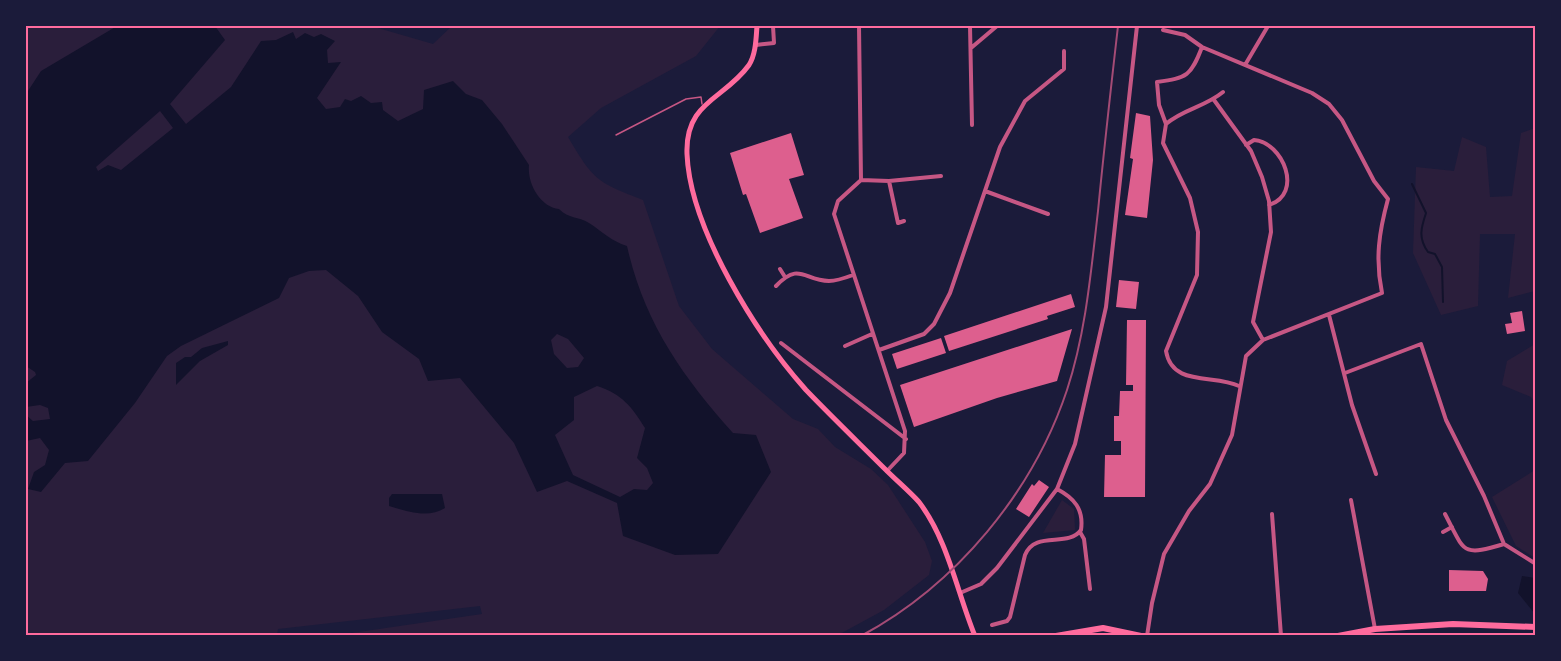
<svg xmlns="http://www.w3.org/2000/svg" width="1561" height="661" viewBox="0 0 1561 661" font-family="'Varela Round',sans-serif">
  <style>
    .green { fill: #2a1e3b }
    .water { fill: #12122b; fill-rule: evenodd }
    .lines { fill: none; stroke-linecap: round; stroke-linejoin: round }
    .stream { stroke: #12122b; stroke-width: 2 }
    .building { fill: #dd5f8e }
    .service { stroke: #c65784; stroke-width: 1.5 }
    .minor { stroke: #c65784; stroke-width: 4 }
    .primary { stroke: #ff6b9d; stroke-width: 5 }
    .trunk { stroke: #ff6b9d; stroke-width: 6 }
    .rail { stroke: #a44b75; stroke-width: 2 }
    .neatline { fill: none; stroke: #ff6b9d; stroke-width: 2 }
  </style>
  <rect width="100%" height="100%" fill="#1b1b3a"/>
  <path class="green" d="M26,26H371L433,44L452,26H720L696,56L601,108L568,137C594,181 597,182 643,200L679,306L712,349L793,419L818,429L835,447L871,469L888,485L925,542L932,561L929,575L884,610L838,635H338L482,614L480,606L278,629L277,635H26Z
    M1535,128V291L1508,298L1515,234H1480L1478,306L1441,315L1413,253L1416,167L1454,171L1462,137L1486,147L1490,197L1512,196L1521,133Z
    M1535,344V403L1531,397L1502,385L1507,361Z
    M1535,470V558L1516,546L1492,497Z
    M1062,500L1074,509L1075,530L1043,533Z"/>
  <path class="water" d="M117,26H215L225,40L170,104L186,124L231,87L261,41L276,40L293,32L296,39L305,33L314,37L321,34L335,41L327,50L328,63L341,62L317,98L326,109L340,107L345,99L351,101L361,96L371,103L382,102L383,110L398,121L423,109L424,90L453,81L466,94L482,100L502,124L529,165C527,183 540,207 559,209C569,219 578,216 589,223C603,232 611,241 627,246C644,322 682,376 733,433L756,435L771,472L718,554L675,555L623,536L617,503L567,481L537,492L514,443L460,378L428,381L419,359L382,332L358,296L326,270L309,271L289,278L279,298L181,346L167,356L135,403L88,461L65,463L41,492L28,489L34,472L45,465L49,450L40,438L26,441V415L33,421L50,419L48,408L40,405L26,407V383L36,375L35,372L26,366V94L41,71ZM160,111L173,128L121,170L108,165L98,171L96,167ZM557,334L568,339L584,358L578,367L567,368L554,354L551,340ZM597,386C622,394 632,407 645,428L637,458L647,468L653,483L647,490L634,489L620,497L573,475L555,435L574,420V397Z
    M228,341V345L200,361L176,385V363L185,357H191L202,348Z
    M392,494H442L445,508C428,519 406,511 389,506V498Z
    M1522,576L1535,578V614L1518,593Z"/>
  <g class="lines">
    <path class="stream" d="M1412,184L1426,213C1421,228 1418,238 1428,252L1435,254L1442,267L1443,302"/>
  </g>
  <path class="building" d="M1136,113L1150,116L1153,160L1147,218L1125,215L1133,159L1130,158Z
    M791,133L804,175L789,179L803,218L760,233L746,194L743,195L730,153Z
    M1119,280L1139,282L1136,309L1116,307Z
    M1071,294L1075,307L1047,316L1048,319L949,351L944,336Z
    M1522,311L1525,331L1507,334L1505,324L1512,323L1510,313Z
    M1127,320H1146L1145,497H1104L1105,455H1121V441H1114V416H1119L1120,391H1133V385H1126Z
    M1072,329L1057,381L997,398L914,427L900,385Z
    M941,338L946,353L897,369L892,354Z
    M1039,480L1049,487L1029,517L1016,509L1032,484L1034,486Z
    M1449,570L1483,571L1488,579L1486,591H1449Z"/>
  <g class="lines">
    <path class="service" d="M616,135L686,99L701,97L702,104"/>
    <path class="minor" d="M859,26L861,180L838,201L834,214L905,431L904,453L887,471
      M970,26L972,125
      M1064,26H1065
      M756,45L774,43L773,26
      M1202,47C1191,76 1187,78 1157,82L1159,105L1166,124L1163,143L1190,198L1198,232L1197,275L1166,351C1172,387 1214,374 1239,386
      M971,48L997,26
      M1245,65L1268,26
      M1214,100L1251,151L1262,177L1269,201L1271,232L1253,322L1263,340
      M1166,124C1183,109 1205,107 1223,92
      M1246,145L1254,140C1283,142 1304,194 1269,205
      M861,180L889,181L941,176
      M889,181L898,223L904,221
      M985,191L1048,214
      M780,269L785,277
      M776,286C800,261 804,281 829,281C837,281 845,278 853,275
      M1329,315L1352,405L1376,474
      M781,343L906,439
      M845,346L872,334
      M879,350L924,334L934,324L950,293L1000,147L1025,101L1064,69V51
      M1345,373L1421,344L1446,420L1484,496L1504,544L1536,564
      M1351,500L1375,629
      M1272,514L1281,636
      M1445,514C1465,552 1461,557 1504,544
      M1080,532L1084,539L1090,589
      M1443,532L1452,527
      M960,593L981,584L997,568L1057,489L1075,444L1106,307L1137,26
      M992,625L1007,621L1010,617L1025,555C1035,530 1068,548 1081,530C1084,509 1074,498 1057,489
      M1147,636L1152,603L1164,554L1189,511L1210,484L1232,435L1246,356L1263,340L1382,293C1375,259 1379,232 1388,199L1374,181L1342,120L1329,104L1312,93L1202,47L1185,35L1163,30"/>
    <path class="primary" d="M757,26C756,38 756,54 749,65C724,100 685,101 687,154C690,229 757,335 806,390C832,417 860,444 886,470C897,481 909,491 919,502C948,540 957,592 975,636"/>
    <path class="trunk" d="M1056,636L1103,628L1141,636
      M1338,636L1375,629L1453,624L1536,627"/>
    <path class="rail" d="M861,636C956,585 1033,492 1067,390C1086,332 1091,271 1098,211C1104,149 1111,87 1118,26"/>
  </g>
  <rect width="1561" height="661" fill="none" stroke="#1b1b3a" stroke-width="54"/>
  <rect x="27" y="27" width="1507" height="607" class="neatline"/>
</svg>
